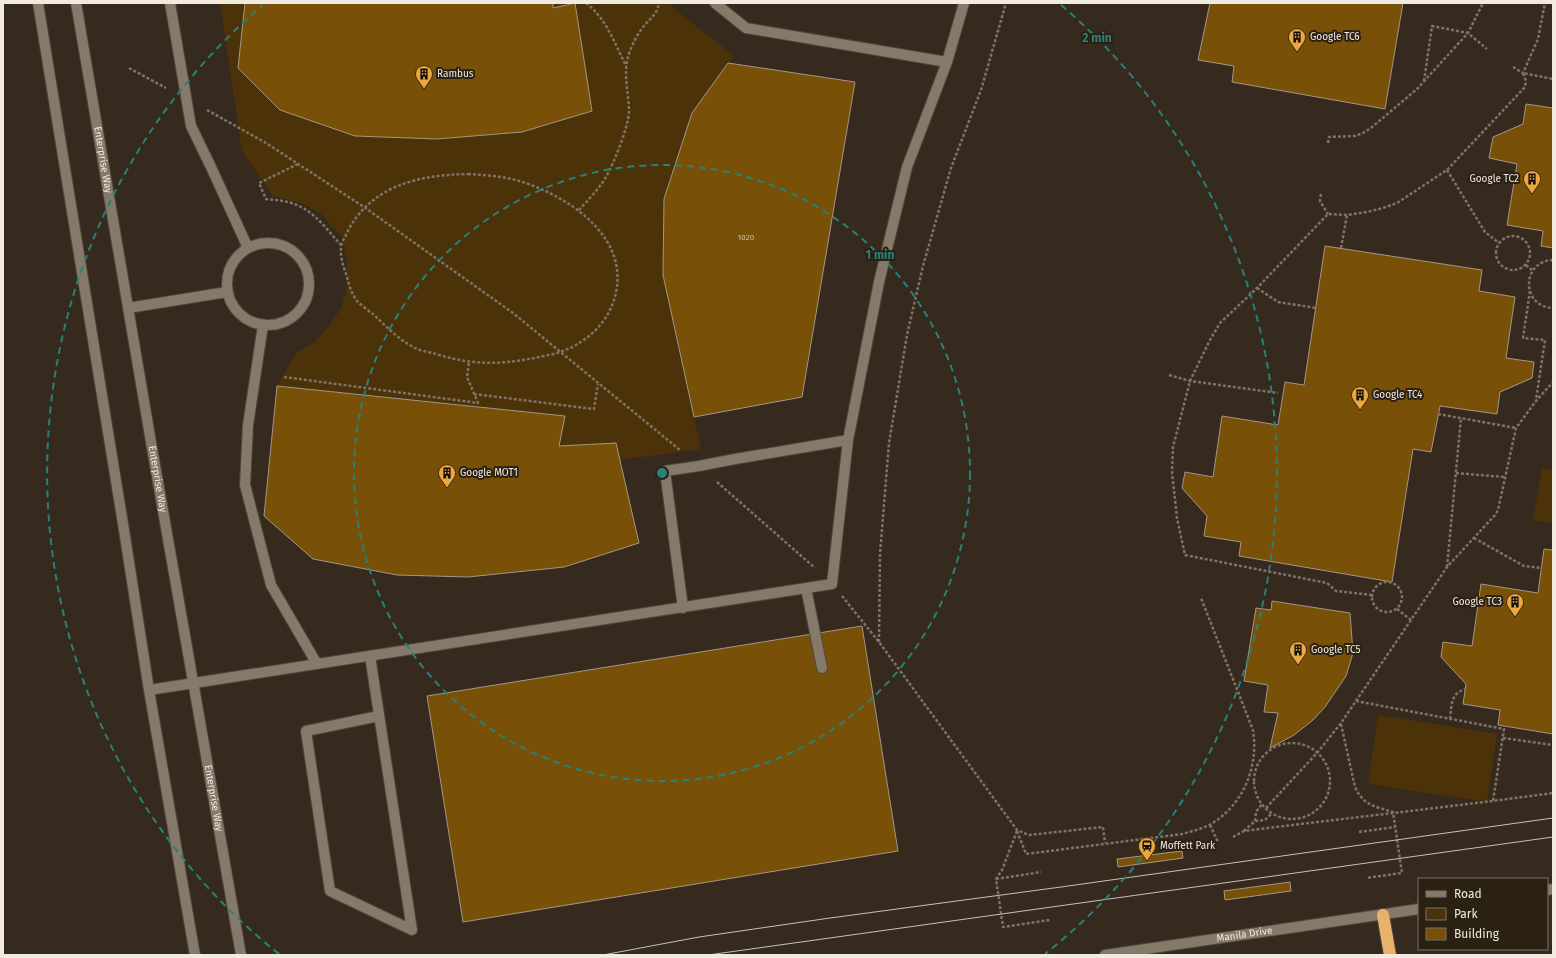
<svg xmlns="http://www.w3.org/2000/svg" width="1556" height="958" viewBox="0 0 1556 958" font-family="'Fira Sans',sans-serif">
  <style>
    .green { fill: #4c3208 }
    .building { fill: #795008; stroke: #a49787 }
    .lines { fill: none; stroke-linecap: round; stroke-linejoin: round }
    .lane-casing { stroke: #4f473b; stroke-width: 12 }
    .secondary-casing { stroke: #4f473b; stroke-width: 12 }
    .highway-casing { stroke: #4f473b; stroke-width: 14 }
    .path { stroke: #7d7368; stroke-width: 2.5; stroke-dasharray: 3 2; stroke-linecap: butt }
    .lane { stroke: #857969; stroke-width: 10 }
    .secondary { stroke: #857969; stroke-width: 10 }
    .highway { stroke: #e9b269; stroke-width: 12 }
    .tram { stroke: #c8c0b6; stroke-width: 1 }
    .ring { fill: none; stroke: #26827a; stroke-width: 2; stroke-dasharray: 7 5 }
    .labels { text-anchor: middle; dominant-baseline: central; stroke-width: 4; stroke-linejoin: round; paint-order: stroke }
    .number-label { font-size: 8px; fill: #d3c4ab }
    .poi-label { font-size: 10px; fill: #f1eae1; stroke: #2b2113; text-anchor: start }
    .street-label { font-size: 10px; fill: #f1eae1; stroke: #2b2113 }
    .centre { fill: #26827a; stroke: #2b2113; stroke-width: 2 }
    .ring-label { font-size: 12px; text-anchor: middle; font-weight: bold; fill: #26827a; stroke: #2b2113; stroke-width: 4; stroke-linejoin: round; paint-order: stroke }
  </style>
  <rect width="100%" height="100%" fill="#352a1d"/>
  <path class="green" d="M220,3H245L238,68L280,110L355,136L437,139L522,132L592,111L575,3L553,8V3H670L672,7L734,56L728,63L692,113L664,199L663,275L679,354L701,449L620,460L616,443L559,446L565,416L277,386L296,353L315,342L329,326L341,308L347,289V263L342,237L321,214L301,203L273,196L242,151Z
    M1542,468L1553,470V523L1533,520Z
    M1378,715L1497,734L1487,802L1368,784Z"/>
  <path class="building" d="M245,3H553V8L575,3L592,111L522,132L437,139L355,136L280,110L238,68Z
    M1210,3H1403L1385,109L1232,82L1234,66L1198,60Z
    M728,63L855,82L802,397L694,417L663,275L664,199L692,113Z
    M1526,104L1553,108V248L1541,246L1543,231L1507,225L1517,164L1489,158L1493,137L1523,124Z
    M1325,246L1482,270L1479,291L1515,297L1506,358L1534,362L1532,378L1500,392L1497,414L1440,406L1431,452L1413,449L1392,582L1239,556L1241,542L1204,536L1207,516L1182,488L1185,472L1213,477L1222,416L1278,425L1285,382L1304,385Z
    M277,386L565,416L559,446L616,443L639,543L564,567L468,577L397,575L313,559L264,516Z
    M1544,549L1553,550V734L1498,725L1500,710L1463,704L1466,684L1441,657L1443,642L1472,646L1481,584L1538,593Z
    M1272,601L1350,613L1353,653L1346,676L1325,707L1313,720L1294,735L1270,748L1278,713L1264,712L1268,685L1244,681L1256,608L1271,610Z
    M862,626L898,851L463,922L427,696Z
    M1182,851L1183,858L1118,867L1117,859Z
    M1290,882L1291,891L1225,900L1224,891Z"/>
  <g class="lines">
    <g class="lane-casing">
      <path id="lane" d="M170,3L191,126L211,167L248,248
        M715,3L746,28L947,62
        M227 284a41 41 0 1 1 82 0a41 41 0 1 1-82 0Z
        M128,308L227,292
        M263,325L248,425L245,485L271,585L317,664
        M806,588L822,668
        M683,608L665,471L699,466L735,459L848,440
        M370,656L412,930L330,891L306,731L379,716
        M149,690L832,584L848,440L879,282L907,167L947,62L964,3"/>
    </g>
    <g class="secondary-casing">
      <g id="secondary">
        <path d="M38,3L124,530L149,690L195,955"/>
        <path id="s1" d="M76,3L152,448L241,955"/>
        <path d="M1547,890L1553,889"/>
        <path id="s2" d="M1105,955L1419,909"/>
      </g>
    </g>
    <g class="highway-casing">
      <path id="highway" d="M1383,915L1390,955"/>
    </g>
    <path class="path" d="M586,3C606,18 615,44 626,66
      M1513,67L1523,73L1538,39L1545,3
      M129,68L166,88
      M1424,81L1432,26L1468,33L1487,49
      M207,110L266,143L364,207L513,313L680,450
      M1328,143L1329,137L1355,136L1363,133L1371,128L1417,89L1468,33L1483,3
      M298,164L259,183L266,199C277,200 288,201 297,205C316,213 328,231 341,245
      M1447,170L1485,232L1499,243
      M468,174C484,175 500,176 516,180C562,193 624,231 617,286C613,322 583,348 549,355C508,364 477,367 436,354C429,352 421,351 415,348C399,340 387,327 374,315C369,311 362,306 357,301C352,294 349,286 347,277C344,268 340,258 341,248C341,243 344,239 346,235C355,215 370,200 389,190C416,177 439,175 468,174Z
      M1321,194L1320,201L1328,214
      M579,210C588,200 599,189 606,177C614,163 628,128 629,112C629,94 623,75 628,57C630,49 636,37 641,30C648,19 657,16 659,3
      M1496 253a17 17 0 1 1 34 0a17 17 0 1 1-34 0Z
      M1341,248L1347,215
      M1553,260C1521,261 1521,307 1553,308
      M1526,265L1532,270
      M1257,288L1278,302L1316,308
      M1530,291L1523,338L1545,340L1536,400
      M1169,375L1190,381L1278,393
      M284,377L478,403L467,377L469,362
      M474,394L594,409L598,384
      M1438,414L1516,428
      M1456,473L1504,477
      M717,482L815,568
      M1474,538L1524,566L1542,568
      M1447,567L1461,418
      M1372 597a15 15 0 1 1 30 0a15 15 0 1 1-30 0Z
      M1372,595L1336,591L1327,583L1185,555L1177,518L1172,472L1173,447L1190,381L1210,340L1220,323L1257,288L1328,214L1347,215L1367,212L1383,208L1397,203L1447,170L1525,87L1526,81L1523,73L1553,79
      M842,596L879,642L1017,830L1029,835L1103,827L1105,843
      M1397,609L1411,620
      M879,642L880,554L889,443L907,335L923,266L951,168L981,90L1006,3
      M1356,701L1504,729L1493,801
      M1450,719C1452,705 1450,693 1466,689
      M1341,724L1355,787C1364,806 1374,806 1393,812L1402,873L1366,878
      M1503,738L1553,745
      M1254 781a38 38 0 1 1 76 0a38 38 0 1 1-76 0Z
      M1266,808L1317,753L1341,723L1447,567L1495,515L1498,510L1516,428L1536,401L1553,382
      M1255,821L1256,812L1262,804
      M1210,825L1218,842
      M1017,831L1026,854L1182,834C1192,831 1202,829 1211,824C1243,805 1259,767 1253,730L1201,598
      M1017,831L1002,870L996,879L1003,927L1050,920
      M1244,831L1255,821L1265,820L1272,813
      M1359,832L1395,827
      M1233,837L1244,831C1347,818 1450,807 1553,793
      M996,879L1041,872"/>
    <use href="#lane" class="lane"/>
    <use href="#secondary" class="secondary"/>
    <use href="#highway" class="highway"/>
    <path class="tram" d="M603,955L699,937L830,918L1061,887L1553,818
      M708,955L1553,837"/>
  </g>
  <g class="ring">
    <circle cx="662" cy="473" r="308"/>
    <path d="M279 954A615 615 0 0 1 263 5M1061 5A615 615 0 0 1 1045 954"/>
  </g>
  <defs>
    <g id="building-pin" transform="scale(0.9)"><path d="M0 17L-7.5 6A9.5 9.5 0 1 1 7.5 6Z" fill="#eea73c" stroke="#2b2113"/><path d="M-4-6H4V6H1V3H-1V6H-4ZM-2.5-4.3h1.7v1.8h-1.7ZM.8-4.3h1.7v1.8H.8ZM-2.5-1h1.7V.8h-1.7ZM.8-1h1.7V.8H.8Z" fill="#111"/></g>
    <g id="station-pin" transform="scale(0.9)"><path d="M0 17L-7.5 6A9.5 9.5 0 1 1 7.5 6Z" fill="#eea73c" stroke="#2b2113"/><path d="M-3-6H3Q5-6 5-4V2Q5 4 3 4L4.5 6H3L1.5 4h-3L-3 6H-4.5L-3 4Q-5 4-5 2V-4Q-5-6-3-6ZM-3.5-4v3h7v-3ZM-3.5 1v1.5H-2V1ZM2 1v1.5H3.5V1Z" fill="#111"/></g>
  </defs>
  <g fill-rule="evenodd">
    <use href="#building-pin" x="1297" y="37"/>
    <use href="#building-pin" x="424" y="74"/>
    <use href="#building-pin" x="1532" y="179"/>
    <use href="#building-pin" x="1360" y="395"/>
    <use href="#building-pin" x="447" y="473"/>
    <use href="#building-pin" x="1515" y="602"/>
    <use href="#building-pin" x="1298" y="650"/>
    <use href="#station-pin" x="1147" y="846"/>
  </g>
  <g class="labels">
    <g class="number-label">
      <text x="746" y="237">1020</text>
    </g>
    <g class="poi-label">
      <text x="1310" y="37">Google TC6</text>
      <text x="437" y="74">Rambus</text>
      <text x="1519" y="179" text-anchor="end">Google TC2</text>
      <text x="1373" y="395">Google TC4</text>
      <text x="460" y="473">Google MOT1</text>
      <text x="1502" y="602" text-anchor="end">Google TC3</text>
      <text x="1311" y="650">Google TC5</text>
      <text x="1160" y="846">Moffett Park</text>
    </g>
    <g class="street-label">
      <text stroke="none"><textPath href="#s1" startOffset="159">Enterprise Way</textPath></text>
      <text stroke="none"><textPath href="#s1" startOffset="483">Enterprise Way</textPath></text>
      <text stroke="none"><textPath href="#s1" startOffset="807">Enterprise Way</textPath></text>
      <text stroke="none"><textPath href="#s2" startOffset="141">Manila Drive</textPath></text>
    </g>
  </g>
  <circle cx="662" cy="473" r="6" class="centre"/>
  <g class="ring-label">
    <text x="1097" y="42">2 min</text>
    <text x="880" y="259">1 min</text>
  </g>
  <rect width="1556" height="958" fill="none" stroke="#f1eae1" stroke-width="8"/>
  <rect x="1418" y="878" width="130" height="72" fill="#2b2113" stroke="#7a7165"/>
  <rect x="1426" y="891" width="20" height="6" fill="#857969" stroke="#7a7165"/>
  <text x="1454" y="898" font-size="12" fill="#f1eae1">Road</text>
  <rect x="1426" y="908" width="20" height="12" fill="#4c3208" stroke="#7a7165"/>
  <text x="1454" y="918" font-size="12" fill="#f1eae1">Park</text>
  <rect x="1426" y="928" width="20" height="12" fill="#795008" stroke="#7a7165"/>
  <text x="1454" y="938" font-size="12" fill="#f1eae1">Building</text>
</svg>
